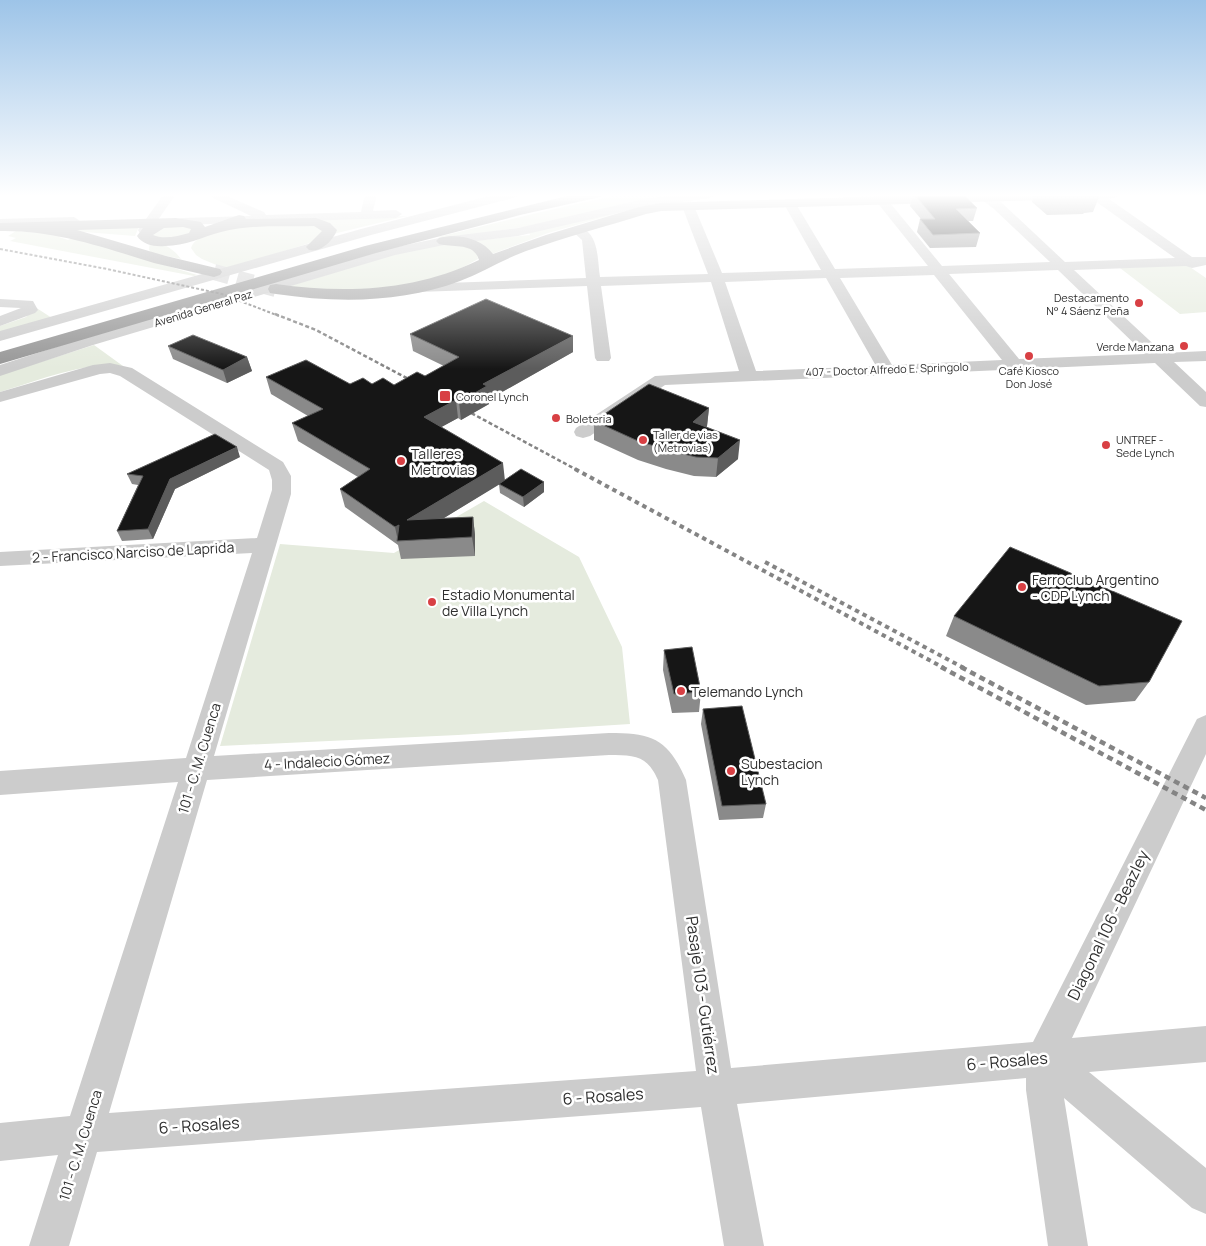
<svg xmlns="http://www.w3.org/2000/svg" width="1206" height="1246" viewBox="0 0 1206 1246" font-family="Manrope,sans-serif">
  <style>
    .green { fill: #e5ebde }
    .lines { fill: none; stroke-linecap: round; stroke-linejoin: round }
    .major-tunnel { stroke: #d5d5d5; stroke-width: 16; stroke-dasharray: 16 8; stroke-linecap: butt }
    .minor { fill: #ccc; fill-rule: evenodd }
    .major { fill: #a7a7a7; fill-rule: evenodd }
    .highway { fill: #969696; fill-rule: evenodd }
    .rail-far3 { stroke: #848484; stroke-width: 2; stroke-dasharray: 3 2; stroke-linecap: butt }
    .rail-far2 { stroke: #848484; stroke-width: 2.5; stroke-dasharray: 4 2.5; stroke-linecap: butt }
    .rail-far1 { stroke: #848484; stroke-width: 4; stroke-dasharray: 4.5 4; stroke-linecap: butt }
    .rail { stroke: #848484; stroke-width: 4.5; stroke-dasharray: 6 4.5; stroke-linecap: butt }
    .wall { fill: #8a8a8a }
    .shaded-wall { fill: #5c5c5c }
    .building { fill: #161616; stroke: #5c5c5c }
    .poi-dot { fill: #d84044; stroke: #fff; stroke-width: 2 }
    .labels { text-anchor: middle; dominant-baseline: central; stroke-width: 5; stroke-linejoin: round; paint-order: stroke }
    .far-poi-label { font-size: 11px; fill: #2f2f2f; stroke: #fff; text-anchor: start }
    .far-street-label { font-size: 11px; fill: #2f2f2f; stroke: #fff }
    .poi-label { font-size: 14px; fill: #2f2f2f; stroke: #fff; text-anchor: start }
    .street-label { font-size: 14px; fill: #2f2f2f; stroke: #fff }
    .near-street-label { font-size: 16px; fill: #2f2f2f; stroke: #fff }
  </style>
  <rect width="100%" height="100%" fill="#fff"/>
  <path class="green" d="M622,194H707L531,226L442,239L438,237L537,213Z
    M691,200V202L643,206L548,233L492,254L473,241L530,235L529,232L641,205Z
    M407,216L333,234L335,228L328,222L239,220Z
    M140,224L135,236L47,229Z
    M314,224L326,232L310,243L226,269L202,259L196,255L191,248C200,221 289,225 314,224Z
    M162,226L195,227L186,237L152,239L151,231Z
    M16,231L63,235L59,237L68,240L74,237L197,275L194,276L10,241L16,238L8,236Z
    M150,241C163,243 173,248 181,259L152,253L149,250Z
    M448,244L465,245L477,253L478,259C421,294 351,291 286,287L406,251Z
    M1187,265L1206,278V312L1180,314L1120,268Z
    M35,307L52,318L0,333V326L26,317Z
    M94,345L123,366C85,361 37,381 0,392V375Z
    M484,501L579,557L622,647L630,724L458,735L220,746L280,544L394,553Z"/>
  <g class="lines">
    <path class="major-tunnel" d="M214,272L276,289"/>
    <path class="minor" d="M164,194H176L151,230L152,232L151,235H141L138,230Z
      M205,194H222L264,212L266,215L361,212L365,194H377L373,211L396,210L402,214L396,218L178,225L176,222L178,219L182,218L251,216Z
      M497,194H519L517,197L371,235L0,341V331L361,229Z
      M681,194H716L710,198L644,207L518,236L444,245L395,255L93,345L0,376V365L81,339L387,249L444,237L518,228L644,199Z
      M974,194H989L1002,203L1065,262L1175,258L1091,198L1089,194H1102L1192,257H1206V265L1192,268L1186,266L1074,270L1163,353L1206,351V361L1174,362L1206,392V407L1200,406L1155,363L665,385L590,436L583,438L576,436L574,432L576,428L655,376L739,371L711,282L601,286L611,358L609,361H597L595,358L587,286L417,292L412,291L410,288L412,285L417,284L586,278L582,240L571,230L577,226C600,232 597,259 600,277L708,274L682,206L688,202L694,206L722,273L821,270L784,204L790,200L796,204L835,269L928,266L876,201L882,197L886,198L942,266L1050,262L994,209ZM1058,270L1145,354L1019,359L949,274ZM934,275L1002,360L892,365L840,278ZM826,278L876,366L756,371L725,282Z
      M74,217L80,221L78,224L0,227V219Z
      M0,299L33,301L38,310L35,313L0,326V316L21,308L0,307Z
      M110,363L132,368L283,462L291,476V494L214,756L609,733C653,733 668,739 686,780L731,1068L1033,1042L1197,719L1206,715V754L1072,1038L1206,1026V1062L1089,1072L1206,1168V1214L1192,1208L1064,1098L1088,1246H1048L1026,1090V1078L737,1104L764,1246H724L701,1107L97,1152L69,1246H29L58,1155L0,1161V1123L70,1116L178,782L0,795V771L186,758L252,553L0,566V552L257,538L272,490V480L269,470L120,376L110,373L100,374L0,402V392L93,365ZM609,755C634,755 647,755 658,780L696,1071L109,1113L207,780Z"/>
    <path class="major" d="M956,194H1121L1114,198L661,211L646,214C607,226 566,237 526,251C504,259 483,272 460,281C402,303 337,303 276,294L270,293L268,289L270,285L276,284C346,294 415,291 479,260C474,242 453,248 439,244L436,241L439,238C457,233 482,238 493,254L546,235L639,207L661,203Z
      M239,215L244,216L246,219L316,218L330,223L337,230C333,241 320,253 309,250L306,247L322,231L314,226C284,227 250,224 221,232C202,237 185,246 165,246C155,247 143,245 137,236L143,228L77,230L166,256L220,269L222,272L220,275L214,277C194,272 174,268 154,263C102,247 55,230 0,231V223L176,218L201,222L205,227ZM183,227L191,229L189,233C178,236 164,240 153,235L164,228Z"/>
    <path class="highway" d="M575,194H602L600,197L520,215L376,253L0,364V352L365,246Z"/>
    <path class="rail-far3" d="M0,249L107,269L222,294L279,316"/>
    <path class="rail-far2" d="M275,314L316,330L418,384
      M460,407L577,470"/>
    <path class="rail-far1" d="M575,469L944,668
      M765,562L964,668"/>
    <path class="rail" d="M941,667L1206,810
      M961,667L1206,798"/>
  </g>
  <path class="wall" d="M913,194H963L977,208L973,221H968L980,233L976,247L930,248L917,232L920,219H921L910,206Z
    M1034,194H1100L1093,212L1084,213L1083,214L1047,215L1032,202Z
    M410,334L573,336V352L488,400L489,404L461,420L458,418L441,427L504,480L544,482V492L524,507L500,493L499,484L444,518L473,517L475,535V556L401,559L398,545L345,507L340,489L358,477L298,441L292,423L308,416L271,394L266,377L350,384H372L394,385L425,376L444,366L413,351Z
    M168,346L247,357L252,371L227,383L173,359Z
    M709,408L707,426V427L738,459L716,477L694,476L666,469L638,460L594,440V421Z
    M240,457L175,489L153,539L122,541L117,531L138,485L132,484L127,474Z
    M954,616L1149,682L1135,701L1086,705L946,636Z
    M664,650L701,692L699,712L672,713L663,670Z
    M703,709L766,804L763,818L719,820L701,724Z"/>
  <path class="shaded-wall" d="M573,336V352L488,400L489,404L461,420L459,402L483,384Z
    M247,357L252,371L227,383L223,370Z
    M456,400L458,418L427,435L424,417Z
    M709,408L707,426L691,440L693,422Z
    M740,440L738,459L716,477L718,458Z
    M237,447L240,457L175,489L153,539L148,529L170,479Z
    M503,463L505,481L411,538L407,520Z
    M544,482V492L524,507L523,497Z
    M473,517L475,535V556L472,537Z
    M399,525L398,541L395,527Z"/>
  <path class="building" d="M914,194H963L977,208L956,209L980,233L933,235L920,219H935Z
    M486,299L573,336L483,384L487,386L459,402L456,400L424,417L503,463L407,520L473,517L472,537L397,541L399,525L395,527L340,489L370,469L292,423L323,409L266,377L306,360L350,384L363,378L372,384L383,378L394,385L417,372L425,376L459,357L410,334Z
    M193,335L247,357L223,370L168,346Z
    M649,384L709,408L693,422L740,440L718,458L696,457L667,450L638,441L594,421Z
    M215,434L237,447L170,479L148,529L117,531L143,476L127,474Z
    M521,469L544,482L523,497L499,484Z
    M1010,547L1182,621L1149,682L1099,686L954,616Z
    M692,647L701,692L674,694L664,650Z
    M742,706L766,804L722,806L703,709Z"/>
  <linearGradient id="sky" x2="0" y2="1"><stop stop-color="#9dc4e8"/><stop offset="0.53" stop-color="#fff"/><stop offset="1" stop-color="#fff" stop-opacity="0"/></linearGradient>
  <rect width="1206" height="369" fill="url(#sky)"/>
  <g class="poi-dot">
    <circle cx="1139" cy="303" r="5"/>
    <circle cx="1184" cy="346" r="5"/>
    <circle cx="1029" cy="356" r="5"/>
    <rect x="439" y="390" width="12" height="12" rx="2.5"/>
    <circle cx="556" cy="418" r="5"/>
    <circle cx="643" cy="440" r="5"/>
    <circle cx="1106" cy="445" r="5"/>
    <circle cx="401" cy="461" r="5"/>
    <circle cx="1022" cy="587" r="5"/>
    <circle cx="432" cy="602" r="5"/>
    <circle cx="681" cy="691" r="5"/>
    <circle cx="731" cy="771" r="5"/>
  </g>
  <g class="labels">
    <g class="far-poi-label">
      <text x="1129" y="297" text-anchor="end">Destacamento<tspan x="1129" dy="13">N° 4 Sáenz Peña</tspan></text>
      <text x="1174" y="346" text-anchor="end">Verde Manzana</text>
      <text x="1029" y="370" text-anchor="middle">Café Kiosco<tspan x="1029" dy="13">Don José</tspan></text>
      <text x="456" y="396">Coronel Lynch</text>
      <text x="566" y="418">Boleteria</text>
      <text x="653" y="434">Taller de vias<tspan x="653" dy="13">(Metrovias)</tspan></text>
      <text x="1116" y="439">UNTREF -<tspan x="1116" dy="13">Sede Lynch</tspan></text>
    </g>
    <g class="far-street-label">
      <text transform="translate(203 308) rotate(-17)">Avenida General Paz</text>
      <text transform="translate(887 369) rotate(-2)">407 - Doctor Alfredo E. Springolo</text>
    </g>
    <g class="poi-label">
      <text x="411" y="453">Talleres<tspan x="411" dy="16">Metrovias</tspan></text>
      <text x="1032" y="579">Ferroclub Argentino<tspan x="1032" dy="16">- CDP Lynch</tspan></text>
      <text x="442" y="594">Estadio Monumental<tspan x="442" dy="16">de Villa Lynch</tspan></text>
      <text x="691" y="691">Telemando Lynch</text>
      <text x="741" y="763">Subestacion<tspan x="741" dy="16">Lynch</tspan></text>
    </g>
    <g class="street-label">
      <text transform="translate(133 552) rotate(-3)">2 - Francisco Narciso de Laprida</text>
      <text transform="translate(199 758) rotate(-73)">101 - C. M. Cuenca</text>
      <text transform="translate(327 761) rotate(-3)">4 - Indalecio Gómez</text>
      <text transform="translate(80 1145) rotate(-73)">101 - C. M. Cuenca</text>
    </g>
    <g class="near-street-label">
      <text transform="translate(1108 925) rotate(-64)">Diagonal 106 - Beazley</text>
      <text transform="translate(703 995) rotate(82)">Pasaje 103 - Gutiérrez</text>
      <text transform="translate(1007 1061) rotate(-5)">6 - Rosales</text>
      <text transform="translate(603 1096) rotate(-4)">6 - Rosales</text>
      <text transform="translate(199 1125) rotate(-4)">6 - Rosales</text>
    </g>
  </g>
</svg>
